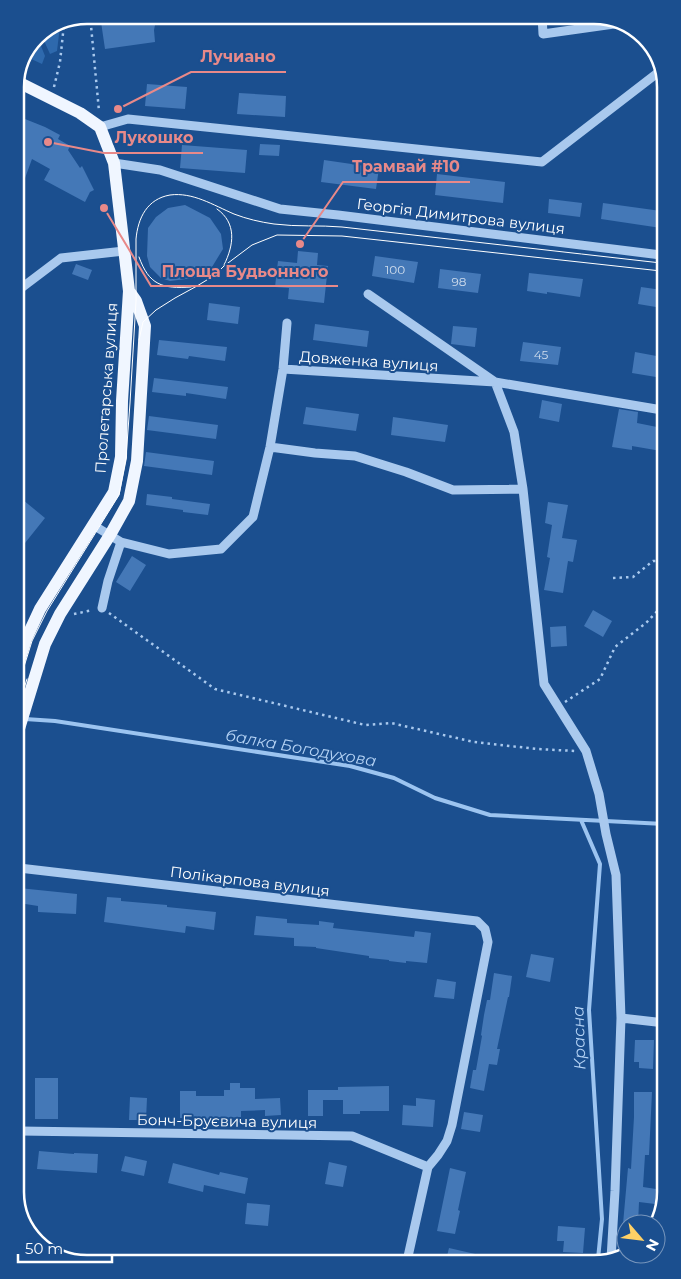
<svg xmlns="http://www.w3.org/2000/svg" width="681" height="1279" viewBox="0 0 681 1279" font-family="Montserrat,sans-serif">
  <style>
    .green { fill: #2e69ad }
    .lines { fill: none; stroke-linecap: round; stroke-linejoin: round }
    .stream { stroke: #9cc4f0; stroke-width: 4 }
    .building { fill: #4478b7 }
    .path { stroke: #a9c9ee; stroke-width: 2.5; stroke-dasharray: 2.5 4; stroke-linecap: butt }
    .minor { stroke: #a9c9ee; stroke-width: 9 }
    .major { stroke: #f0f6ff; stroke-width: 12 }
    .tram { stroke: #fff; stroke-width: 1 }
    .labels { text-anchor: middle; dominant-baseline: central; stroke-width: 4; stroke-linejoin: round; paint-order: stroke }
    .number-label { font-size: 12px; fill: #d0dded }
    .street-label { font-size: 15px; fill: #fff; stroke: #1b4f8f }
    .water-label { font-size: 16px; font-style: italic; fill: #b5d3f5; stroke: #1b4f8f }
    .rim { fill: none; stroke: #fff; stroke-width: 2.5 }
    .leader { fill: none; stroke: #e88989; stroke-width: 2 }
    .callout-dot { fill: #e88989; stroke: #1b4f8f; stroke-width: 2 }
    .callout-label { font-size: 16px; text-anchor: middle; font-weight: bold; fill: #e88989; stroke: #1b4f8f; stroke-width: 4; stroke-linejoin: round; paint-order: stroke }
  </style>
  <rect width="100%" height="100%" fill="#1b4f8f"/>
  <path class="green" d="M60,26L57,51L50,54L41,34Z
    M37,36L45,56L42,64L27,57Z"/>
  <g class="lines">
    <path class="stream" d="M25,719L55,721L350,766L394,778L435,798L490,815L664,824
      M581,820L600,864L589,1010L602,1219L598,1259"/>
  </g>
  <path class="building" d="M100,15H157L154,30L155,42L105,49Z
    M147,84L187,87L185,109L145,106Z
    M239,93L286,96L285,117L237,114Z
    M15,115L45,127L60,135L58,139L70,146L68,150L80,168L82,166L94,190L90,192L85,202L44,180L50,169L32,159L17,200H16Z
    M260,144L280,145L279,156L259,155Z
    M182,145L247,150L245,173L180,168Z
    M324,160L379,168L376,189L321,182Z
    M437,174L505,182L503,203L435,195Z
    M549,199L582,203L580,217L548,213Z
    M603,203L661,211V228L601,219Z
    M185,205L210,218L221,234L223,249L212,267L194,278L170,281L161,278L150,267L147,256L148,228L156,217L168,208Z
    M298,251L318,253L317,265L328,266L324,303L288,299L289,288L275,287L278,261L297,263Z
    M375,256L418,262L414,283L372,276Z
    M76,264L92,270L88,280L72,274Z
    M440,269L481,274L478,293L438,288Z
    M529,273L583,279L580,297L547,292V294L527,291Z
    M641,287L662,290V308L638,304Z
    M209,303L240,307L238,324L207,320Z
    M315,324L369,331L367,347L313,340Z
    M453,326L477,328L475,347L451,344Z
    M159,340L227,347L225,361L189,356L188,359L157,355Z
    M523,342L561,347L558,365L520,361Z
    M635,352L662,357V378L632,373Z
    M154,378L228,387L226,399L186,393V396L152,392Z
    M542,400L562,404L559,422L539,418Z
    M306,407L359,414L356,431L303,424Z
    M619,409L638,412L637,423L662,428V444L661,451L632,446V450L612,447Z
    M149,416L218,425L216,439L147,430Z
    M393,417L448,425L445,442L391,435Z
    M146,452L214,461L212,475L144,466Z
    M147,494L172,497V499L210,504L208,515L183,512V510L146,505Z
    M17,495L45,518L17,553Z
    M548,502L568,505L562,538L577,540L573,562L568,561L563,593L544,590L550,558L547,557L552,525L545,523Z
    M132,556L146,565L130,591L116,582Z
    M593,610L612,621L603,637L584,626Z
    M566,626L567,646L551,647L550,627Z
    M19,888L77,894L76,914L38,912V906L19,903Z
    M107,897L121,898V901L167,905V907L216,912L214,930L186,926L185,933L104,922Z
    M256,916L287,919V923L319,925V921L334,923L333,928L414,937L415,931L431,933L427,963L406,961V963L389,961V960L369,958V956L316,948V947L294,946V938L254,935Z
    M531,954L554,958L550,982L526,977Z
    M494,973L512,976L509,997H508L497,1049H500L497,1065L489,1064L484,1091L470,1088L473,1070H476L482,1036L481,1035L484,1015L487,1000H490Z
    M437,979L456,982L454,999L434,997Z
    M635,1040H654L653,1069L639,1068V1062H634Z
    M656,1070H665V1088H656Z
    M35,1078H58V1119H35Z
    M230,1083H240V1088H255V1099L280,1098L281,1115L265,1116V1110L241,1111V1117L202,1119V1118H180V1091H196V1096H224V1090H230Z
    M389,1086V1111H360V1114H343V1100H323V1116H308V1090H338V1087Z
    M634,1092H652L649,1155H645L643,1187L656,1189L655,1204L639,1202L638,1224H623L628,1168L631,1169L634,1117Z
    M130,1097L147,1098L146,1120H129Z
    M416,1098L435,1100L433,1127L402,1125L403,1105L416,1106Z
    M464,1112L483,1115L480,1132L461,1129Z
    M39,1151L74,1154V1153L98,1154L97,1173L37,1169Z
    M125,1156L147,1161L144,1176L121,1171Z
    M329,1162L347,1166L343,1187L325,1184Z
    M173,1163L219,1175L220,1172L248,1178L245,1194L204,1185L203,1192L168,1183Z
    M450,1168L466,1172L458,1210L460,1211L455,1234L437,1231Z
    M247,1203L270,1205L268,1226L245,1224Z
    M558,1226L585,1228L583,1253L563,1252L564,1241H557Z
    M449,1248L484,1256L483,1260H446Z"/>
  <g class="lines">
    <path class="path" d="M90,15L99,111
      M54,87L60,62L64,24
      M613,578L633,577L653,561H663
      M109,613L215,689L365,725L391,723L474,742L537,749L575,751
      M74,614L93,610
      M565,702L600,679L615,647L646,623L663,605"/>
    <path class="minor" d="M542,15L543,34L621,23
      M100,127L128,119L542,162L660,71
      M114,163L160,170L280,209L338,215L661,255
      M368,294L495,382L514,432L523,489L544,684L586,751L599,794L606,834L616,875L621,1018L615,1191L611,1259
      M16,295L20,289L61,258L124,251
      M283,369L495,382L662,410
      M270,447L315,453L355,456L406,472L453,490L523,489
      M93,525L121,542L169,554L221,549L253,517L270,447L283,369L287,323
      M102,608L108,581L121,542
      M19,868L477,921L485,929L488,942L452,1125L447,1141L438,1155L428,1167L407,1261
      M621,1018L665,1023
      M20,1131L352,1136L428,1167"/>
    <path class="major" d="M16,81L80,113L100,127L114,163L129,291L122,401L121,457L114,492L40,609L26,639L18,665
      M18,732L45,644L60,614L110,535L129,501L137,461L145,326L136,301L129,291"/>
    <path class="tram" d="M217,209C237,223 234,245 224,265
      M139,257C149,285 162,289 191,287
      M139,340L143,322L156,310L175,298L197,286L215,275L224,266L252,245L277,235L342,236L661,271
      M18,686L32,641L47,611L119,495L126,458L130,403L136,301V239C138,218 147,199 170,195C193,192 213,205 234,214C247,219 260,222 274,224C297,227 320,225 342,227C449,239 555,251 661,263
      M18,708L27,679"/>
  </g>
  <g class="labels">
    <g class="number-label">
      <text x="395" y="269">100</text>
      <text x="459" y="281">98</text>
      <text x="541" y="354">45</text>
    </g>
    <g class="street-label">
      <text transform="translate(461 216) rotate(7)">Георгія Димитрова вулиця</text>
      <text transform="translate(369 361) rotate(4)">Довженка вулиця</text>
      <text transform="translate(106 388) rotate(-86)">Пролетарська вулиця</text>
      <text transform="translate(250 881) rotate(7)">Полікарпова вулиця</text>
      <text transform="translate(227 1121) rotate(1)">Бонч-Бруєвича вулиця</text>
    </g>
    <g class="water-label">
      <text transform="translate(301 748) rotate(10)">балка Богодухова</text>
      <text transform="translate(579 1038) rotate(-92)">Красна</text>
    </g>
  </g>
  <path d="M0 0H681V1279H0ZM87 24H594A63 63 0 0 1 657 87V1192A63 63 0 0 1 594 1255H87A63 63 0 0 1 24 1192V87A63 63 0 0 1 87 24Z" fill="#1b4f8f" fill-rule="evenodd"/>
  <path class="rim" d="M87 24H594A63 63 0 0 1 657 87V1192A63 63 0 0 1 594 1255H87A63 63 0 0 1 24 1192V87A63 63 0 0 1 87 24Z"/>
  <path class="leader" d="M118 109L191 72H286M48 142L104 153H203M300 244L343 182H470M104 208L151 286H338"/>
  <g class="callout-dot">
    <circle cx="118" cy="109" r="5"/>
    <circle cx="48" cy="142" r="5"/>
    <circle cx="300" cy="244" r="5"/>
    <circle cx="104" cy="208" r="5"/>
  </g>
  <g class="callout-label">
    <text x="238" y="62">Лучиано</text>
    <text x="154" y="143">Лукошко</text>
    <text x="406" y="172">Трамвай #10</text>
    <text x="245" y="277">Площа Будьонного</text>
  </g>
  <g transform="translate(641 1239) rotate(118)"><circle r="24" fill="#1b4f8f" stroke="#7695bc"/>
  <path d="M0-4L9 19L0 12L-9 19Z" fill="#ffd166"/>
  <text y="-8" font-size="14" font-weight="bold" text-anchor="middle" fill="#ffffff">N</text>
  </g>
  <path d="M18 1254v8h94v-8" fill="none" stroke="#ffffff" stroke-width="2.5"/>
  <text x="25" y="1254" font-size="15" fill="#ffffff" stroke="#1b4f8f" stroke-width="4" paint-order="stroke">50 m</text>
</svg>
